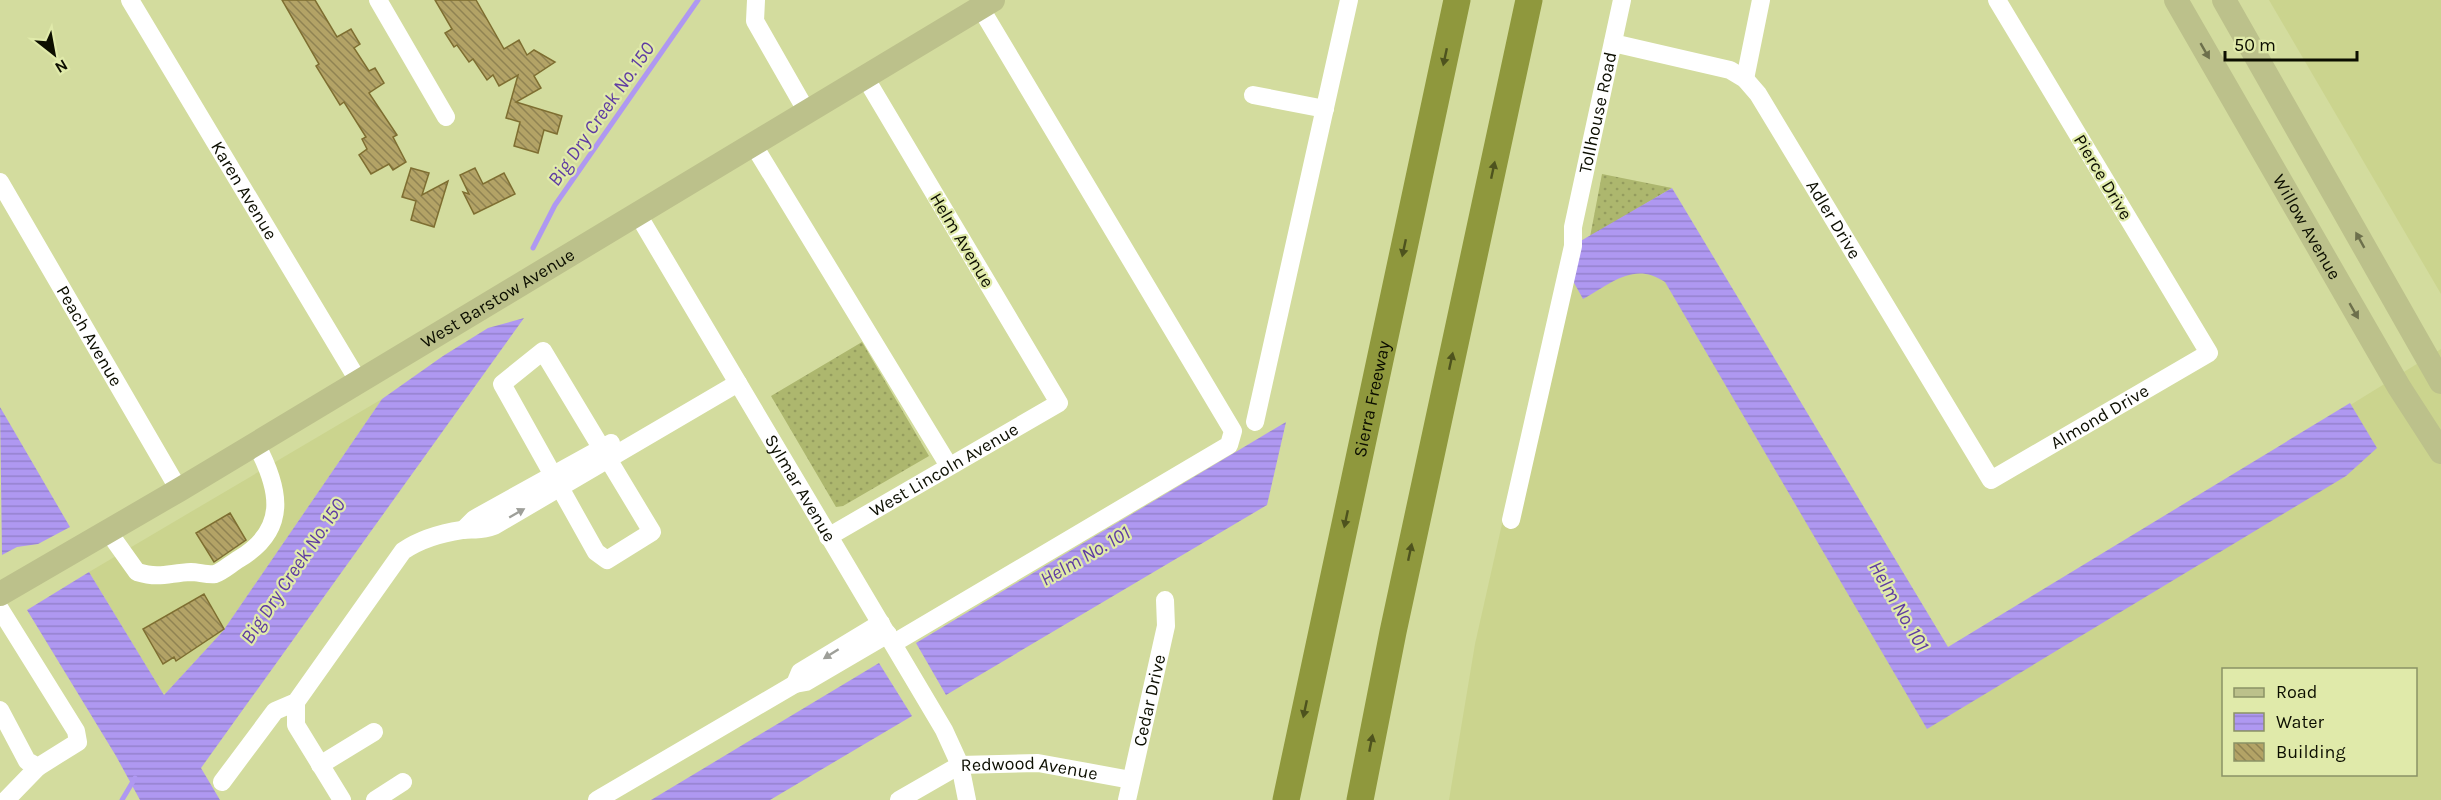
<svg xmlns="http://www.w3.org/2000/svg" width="2441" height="800" viewBox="0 0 2441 800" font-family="Karla,sans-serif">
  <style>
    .built { fill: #cbd48e; fill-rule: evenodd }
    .grass { fill: url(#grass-dots) }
    .water { fill: url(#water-rules) }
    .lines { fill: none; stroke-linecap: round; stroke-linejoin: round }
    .stream { stroke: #af98f1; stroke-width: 5 }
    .building { fill: url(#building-back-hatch); stroke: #7e6e31; stroke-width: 1.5 }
    .minor { stroke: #fff; stroke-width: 18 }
    .major { stroke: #bcc18b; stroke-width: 24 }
    .highway { stroke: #8f983d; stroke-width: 27 }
    .oneway { fill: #6d704c }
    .oneway2 { fill: #4e531e }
    .oneway3 { fill: #9e9f99 }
    .labels { text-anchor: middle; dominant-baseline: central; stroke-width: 4.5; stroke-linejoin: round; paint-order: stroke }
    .street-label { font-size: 18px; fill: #0c0e00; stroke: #e0eaaa }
    .water-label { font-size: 20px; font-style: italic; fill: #5f3ca2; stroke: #e0eaaa }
  </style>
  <defs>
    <pattern id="grass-dots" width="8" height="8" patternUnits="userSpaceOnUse" patternTransform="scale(1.5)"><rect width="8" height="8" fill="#adb76e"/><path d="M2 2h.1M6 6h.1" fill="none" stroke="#949c5e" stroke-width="1.8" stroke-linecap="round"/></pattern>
    <pattern id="water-rules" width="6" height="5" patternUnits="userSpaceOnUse" patternTransform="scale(1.5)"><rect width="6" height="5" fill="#af98f1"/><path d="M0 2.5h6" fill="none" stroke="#9582cd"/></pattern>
    <pattern id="building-back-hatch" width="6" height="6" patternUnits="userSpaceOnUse" patternTransform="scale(1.5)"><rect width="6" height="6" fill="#b3a366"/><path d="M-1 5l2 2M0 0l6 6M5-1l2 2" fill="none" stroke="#908352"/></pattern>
  </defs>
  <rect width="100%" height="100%" fill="#d3dc9e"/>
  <path class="built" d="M2269,0H2441V294L2276,12Z
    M1670,194L1950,652L2441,349V800H1449L1475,644L1563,253ZM2224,670H2416V774H2224Z
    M382,399L223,631L164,695L89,572Z"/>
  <path class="grass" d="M1602,174L1672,188L1590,237Z
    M862,342L929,456L843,506L836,507L771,396Z"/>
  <path class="water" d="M1672,188L1948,647L2350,403L2377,448L2346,476L1927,729L1665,282C1634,261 1612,283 1583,299L1563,263L1565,250Z
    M524,318L201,768L220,800H140L116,756L27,610L89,572L164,695L223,631L382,399L443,356L488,328Z
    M0,407L70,527L38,544L17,547L2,555Z
    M1286,422L1267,505L946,695L916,643Z
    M879,663L912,716L770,800H651Z"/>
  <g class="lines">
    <path class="stream" d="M533,248L555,205L698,0
      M122,800L135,778"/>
  </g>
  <path class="building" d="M282,0H315L337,37L351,29L360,44L354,48L369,71L375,68L384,83L369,93L397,135L393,137L406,162L393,170L389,164L371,174L359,155L367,149L362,139L366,137L344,102L340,105L316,66L319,64Z
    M435,0H476L504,49L519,40L527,55L534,50L555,62L534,76L541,88L516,102L562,116L557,134L544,130L538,153L514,146L520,122L506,118L518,75L499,86L493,75L487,80L473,59L469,62L457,45L454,47L445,33L452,29Z
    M411,168L429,173L422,195L448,181L434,227L411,220L416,201L402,197Z
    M475,168L483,184L504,173L515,194L474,214L463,192L469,194L460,175Z
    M230,513L246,540L214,562L196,533Z
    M204,594L224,629L176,661L174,657L163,664L143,629Z"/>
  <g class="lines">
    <g class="minor">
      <path id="s1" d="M130,0L359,382"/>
      <path d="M378,0L446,117"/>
      <path d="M756,0L755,21L807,112"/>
      <path id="s2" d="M1613,43L1730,70L1745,79L1758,94L1991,480L2209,353L1997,0"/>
      <path d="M1745,79L1761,0"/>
      <path d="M1253,95L1325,109"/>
      <path d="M753,144L949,466"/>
      <path id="s3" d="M0,182L179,490"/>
      <path id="s4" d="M637,213L944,730L960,765L967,800"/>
      <path d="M543,351L652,532L607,560L596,552L502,384Z"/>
      <path d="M1255,422L1349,0"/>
      <path id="s5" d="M1511,520L1573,246V227L1622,0"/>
      <path d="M107,530L137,572C161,579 168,573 191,572C198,572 208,575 215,574C222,572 232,563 239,559C289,529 280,489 256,444"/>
      <path d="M463,530L474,519L611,443"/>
      <path id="s6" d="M828,537L1059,403L865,77"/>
      <path d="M0,609L76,731L78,742L38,767L27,761L0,710"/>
      <path d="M881,623L800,672L795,684L806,682L888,634"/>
      <path d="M894,643L1229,445L1233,431L980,7"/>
      <path d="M296,702V725L342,800"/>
      <path d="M320,765L374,732"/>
      <path d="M222,782L275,711L296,702L403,551C419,540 442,533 462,530C476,528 479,532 494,526L738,383"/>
      <path d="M6,800L38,767"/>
      <path d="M375,800L403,782"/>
      <path d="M597,800L795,684"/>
      <path id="s7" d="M899,800L960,765L1038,763L1131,780"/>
      <path id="s8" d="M1127,800L1166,626L1165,600"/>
    </g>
    <g class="major">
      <path id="s9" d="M2176,0L2399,387L2441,452"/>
      <path d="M2224,0L2441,382"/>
      <path id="s10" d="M0,594L179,490L993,0"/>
    </g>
    <g class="highway">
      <path id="s11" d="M1286,800L1457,0"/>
      <path d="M1360,800L1393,632L1529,0"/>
    </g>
  </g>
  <defs><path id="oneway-solid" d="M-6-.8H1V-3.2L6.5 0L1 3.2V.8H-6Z" transform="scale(1.5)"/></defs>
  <g class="oneway">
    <use href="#oneway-solid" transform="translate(2205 51) rotate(60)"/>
    <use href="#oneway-solid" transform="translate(2360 240) rotate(-119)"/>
    <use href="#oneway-solid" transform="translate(2354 311) rotate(60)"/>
  </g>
  <g class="oneway2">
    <use href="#oneway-solid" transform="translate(1445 57) rotate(102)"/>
    <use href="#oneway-solid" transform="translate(1493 170) rotate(-78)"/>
    <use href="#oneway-solid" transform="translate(1404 248) rotate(102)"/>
    <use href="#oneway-solid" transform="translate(1451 361) rotate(-78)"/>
    <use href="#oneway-solid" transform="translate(1346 519) rotate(102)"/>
    <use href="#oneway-solid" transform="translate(1410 552) rotate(-78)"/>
    <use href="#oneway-solid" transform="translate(1305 709) rotate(102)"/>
    <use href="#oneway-solid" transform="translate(1371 743) rotate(-79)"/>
  </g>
  <g class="oneway3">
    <use href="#oneway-solid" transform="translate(517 513) rotate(-30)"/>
    <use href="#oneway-solid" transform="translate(831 654) rotate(148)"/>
  </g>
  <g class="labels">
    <g class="street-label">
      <text stroke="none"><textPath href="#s5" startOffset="417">Tollhouse Road</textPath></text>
      <text transform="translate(2103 177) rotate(59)">Pierce Drive</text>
      <text stroke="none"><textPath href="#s1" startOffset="222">Karen Avenue</textPath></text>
      <text stroke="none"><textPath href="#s2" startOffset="304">Adler Drive</textPath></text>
      <text stroke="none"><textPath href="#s9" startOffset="262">Willow Avenue</textPath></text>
      <text transform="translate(962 240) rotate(59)">Helm Avenue</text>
      <text stroke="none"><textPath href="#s10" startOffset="579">West Barstow Avenue</textPath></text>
      <text stroke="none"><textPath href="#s3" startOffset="178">Peach Avenue</textPath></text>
      <text stroke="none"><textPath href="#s11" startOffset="410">Sierra Freeway</textPath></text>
      <text stroke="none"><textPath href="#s2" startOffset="734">Almond Drive</textPath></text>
      <text stroke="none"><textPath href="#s6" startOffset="134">West Lincoln Avenue</textPath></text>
      <text stroke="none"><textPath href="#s4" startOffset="320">Sylmar Avenue</textPath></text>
      <text stroke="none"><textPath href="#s8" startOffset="102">Cedar Drive</textPath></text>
      <text stroke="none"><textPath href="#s7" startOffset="140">Redwood Avenue</textPath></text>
    </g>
    <g class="water-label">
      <text transform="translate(601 114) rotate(-55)">Big Dry Creek No. 150</text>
      <text transform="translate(1085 556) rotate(-30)">Helm No. 101</text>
      <text transform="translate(293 571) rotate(-56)">Big Dry Creek No. 150</text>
      <text transform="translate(1899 606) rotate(60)">Helm No. 101</text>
    </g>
  </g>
  <rect x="2222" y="668" width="195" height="108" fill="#e0eaaa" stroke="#8b9266" stroke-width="1.5"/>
  <rect x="2234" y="688" width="30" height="9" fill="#bcc18b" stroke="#8b9266" stroke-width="1.5"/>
  <text x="2276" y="698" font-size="18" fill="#0c0e00">Road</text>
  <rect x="2234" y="713" width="30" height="18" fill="url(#water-rules)" stroke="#8b9266" stroke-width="1.5"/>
  <text x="2276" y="728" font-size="18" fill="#0c0e00">Water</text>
  <rect x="2234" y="743" width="30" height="18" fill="url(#building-back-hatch)" stroke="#8b9266" stroke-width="1.5"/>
  <text x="2276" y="758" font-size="18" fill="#0c0e00">Building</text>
  <g transform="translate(54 54) rotate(149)" stroke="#e0eaaa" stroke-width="4.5" paint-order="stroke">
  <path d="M0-4.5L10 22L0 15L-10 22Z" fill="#0c0e00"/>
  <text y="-9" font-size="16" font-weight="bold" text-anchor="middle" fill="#0c0e00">N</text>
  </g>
  <path d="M2225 51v9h132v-9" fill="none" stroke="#0c0e00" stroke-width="3"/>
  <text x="2234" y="51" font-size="18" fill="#0c0e00" stroke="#e0eaaa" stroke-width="4.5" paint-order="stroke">50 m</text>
</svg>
